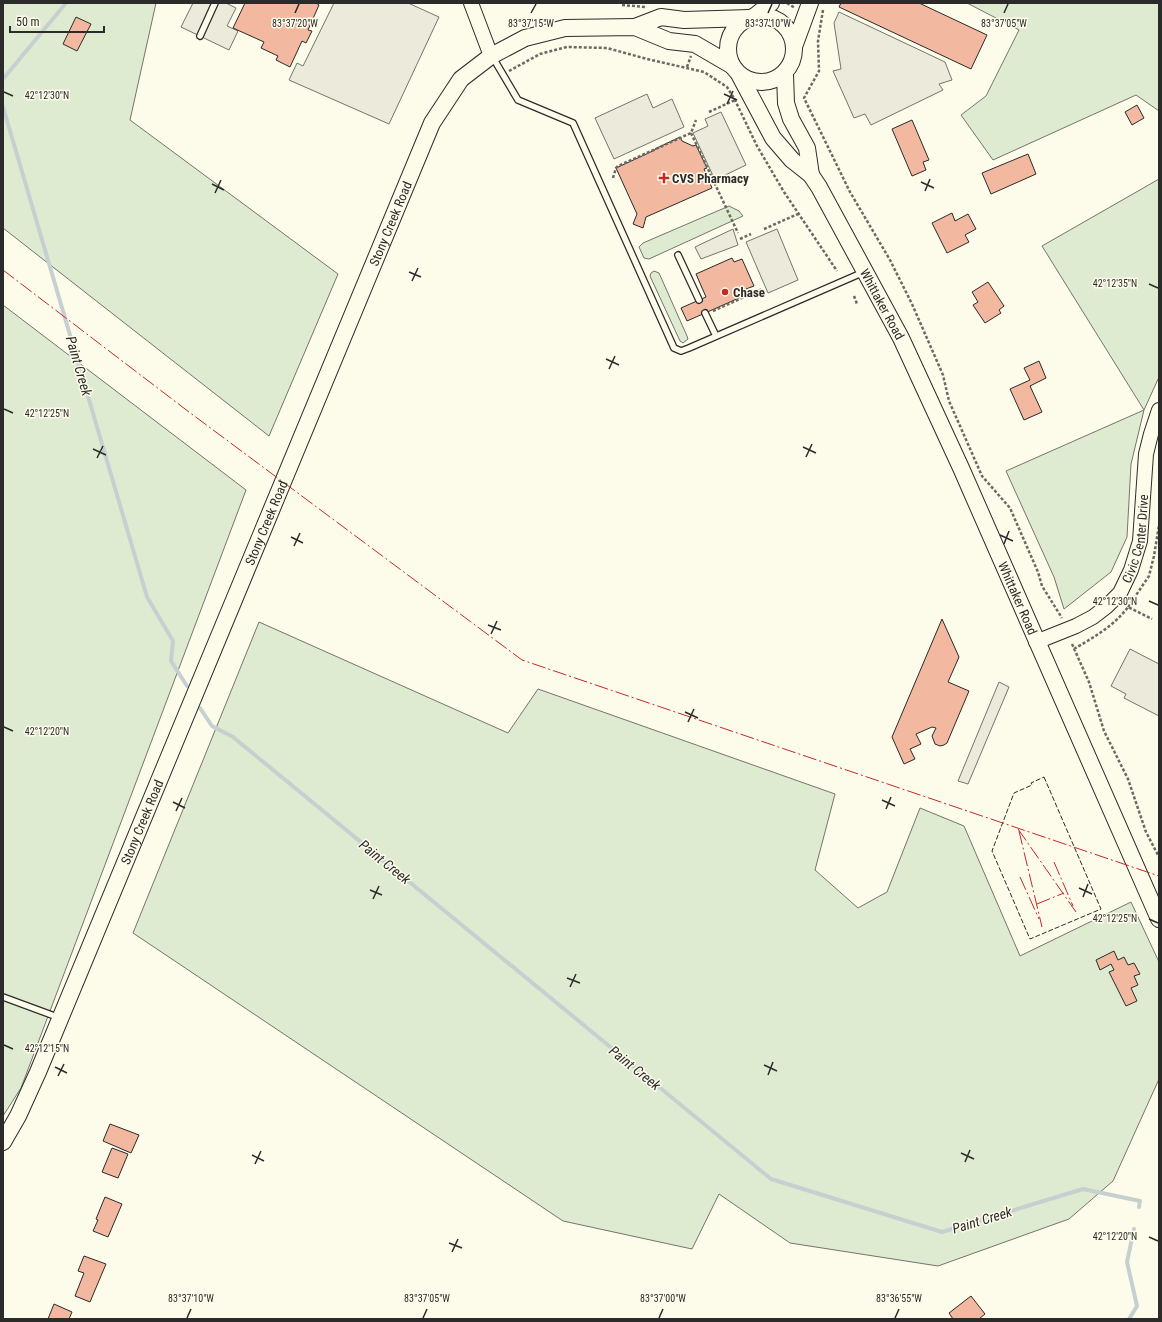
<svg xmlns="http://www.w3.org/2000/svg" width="1162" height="1322" viewBox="0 0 1162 1322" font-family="'Roboto Condensed',sans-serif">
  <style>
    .green { fill: #deebd1; stroke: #74746e }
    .parking { fill: #eceadb; stroke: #74746e }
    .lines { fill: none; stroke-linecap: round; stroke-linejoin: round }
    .stream { stroke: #c7d0d0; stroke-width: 4 }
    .building { fill: #f2b8a0; stroke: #2b2b2b }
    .service-casing { stroke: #2b2b2b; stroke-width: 8 }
    .tertiary-casing { stroke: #2b2b2b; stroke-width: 16 }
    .secondary-casing { stroke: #2b2b2b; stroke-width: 18 }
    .path { stroke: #6a6964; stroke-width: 2.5; stroke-dasharray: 3 2; stroke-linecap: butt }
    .service { stroke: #fdfbea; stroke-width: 5.5 }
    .tertiary { stroke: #fdfbea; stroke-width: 14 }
    .secondary { stroke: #fdfbea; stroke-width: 16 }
    .fence { stroke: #2b2b2b; stroke-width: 1; stroke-dasharray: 5 2; stroke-linecap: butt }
    .power { stroke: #c62828; stroke-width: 1; stroke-dasharray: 14 3 2 3; stroke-linecap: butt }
    .ticks { fill: none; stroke: #2b2b2b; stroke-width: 1.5 }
    .poi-dot { fill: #c62828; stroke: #fdfbea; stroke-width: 1.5 }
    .labels { text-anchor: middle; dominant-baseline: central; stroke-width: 3; stroke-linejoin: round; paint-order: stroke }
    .poi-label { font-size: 13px; font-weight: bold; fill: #2b2b2b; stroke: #fdfbea; text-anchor: start }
    .street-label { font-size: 13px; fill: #2b2b2b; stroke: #fdfbea }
    .water-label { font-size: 14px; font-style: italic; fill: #2b2b2b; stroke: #fdfbea }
    .ticks-label { font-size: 10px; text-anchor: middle; fill: #2b2b2b; stroke: #fdfbea; stroke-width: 3; stroke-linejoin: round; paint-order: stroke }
  </style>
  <rect width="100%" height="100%" fill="#fdfbea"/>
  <path class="green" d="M3,3H156L130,120L338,274L269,436L3,228Z
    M967,3H1159V111L1136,95L993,160L961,115L986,96L1019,30Z
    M1159,179V377L1144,410L1131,464L1127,537L1111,572L1064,609L1054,577L1006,471L1144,410L1042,246Z
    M729,206L739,211L743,216L649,259L644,258L639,247L643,243Z
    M654,271L659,273L687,336L688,339L683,343L680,341L650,276L651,273Z
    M3,305L246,490L21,1088L3,1116Z
    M259,622L508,733L538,689L835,794L815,870L858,908L887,892L920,808L964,826L1020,956L1131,902L1159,962V1079L1113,1181L1069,1219L938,1266L790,1243L719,1194L692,1249L563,1221L133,933Z"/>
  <path class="parking" d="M193,3H226L236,8L227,26L238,31L229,50L181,27Z
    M334,3H408L439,17L389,124L289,80L297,63L303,66Z
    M839,12L945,62L952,80L939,84L943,90L871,125L865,114L854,118L833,71L841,69L834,23Z
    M647,94L653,108L672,99L684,127L614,159L595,118Z
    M721,112L746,165L715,180L693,133L708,126L705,119Z
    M733,229L738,245L701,259L695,247Z
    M777,229L798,280L768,293L746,242Z
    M1130,649L1159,664V716L1124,698L1126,694L1111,686Z
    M999,682L1009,687L968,784L958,781Z"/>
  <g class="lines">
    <path class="stream" d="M3,79L66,3
      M3,107L147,597L173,641L171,661L187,686
      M200,708L212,726L233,737L771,1179L942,1232L1083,1189L1140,1201L1139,1207
      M1129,1319L1137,1306L1127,1262L1134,1229"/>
  </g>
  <path class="building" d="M245,3H316L319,5L308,30L312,31L306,43L302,41L290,67L276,60L278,56L261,48L264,42L233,28Z
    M841,3H919L987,35L971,69L839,7Z
    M76,17L91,24L77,51L63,44Z
    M1137,105L1144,118L1132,125L1125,112Z
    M912,120L929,160L923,162L926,170L912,176L892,129Z
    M680,137L682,141L693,146L696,145L707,168L704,169L712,188L646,217L643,228L633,224L637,214L616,168L655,150V149Z
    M1028,154L1036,174L991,194L982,173Z
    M952,213L955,221L968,214L976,229L965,235L969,242L947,253L932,223Z
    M732,258L734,262L742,259L754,286L746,289L748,294L687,321L681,308L706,297L696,274Z
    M988,282L1004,306L999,310L1001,313L985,323L973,305L978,302L972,292Z
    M1039,361L1046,378L1030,386L1042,412L1024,420L1010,389L1030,380L1024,368Z
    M942,619L959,657L948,682L969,691L947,743L944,745L940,746L935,744L932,736L936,728L932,727L916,734L921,744L910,749L915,759L904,764L892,737Z
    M1114,951L1118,960L1124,957L1128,965L1134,963L1140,974L1134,976L1138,985L1131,988L1137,1001L1126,1006L1109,972L1114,970L1111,964L1100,970L1096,960Z
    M110,1124L139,1135L131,1153L103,1141Z
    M112,1148L128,1154L118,1178L102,1172Z
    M105,1197L122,1204L108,1237L93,1231L98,1220L96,1219Z
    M84,1256L106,1264L90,1302L75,1296L84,1273L78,1271Z
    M971,1296L985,1314L979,1319H953L949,1313Z
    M54,1304L72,1312L69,1319H48Z"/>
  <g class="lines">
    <g class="service-casing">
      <path id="service" d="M200,36L215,3
        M492,56L518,100L573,123L674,348L681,351L689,348L864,272
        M678,255L699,300
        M705,313L716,336
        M3,997L60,1018"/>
    </g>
    <g class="tertiary-casing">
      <g id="tertiary">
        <path d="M471,3L491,56"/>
        <path id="s1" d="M1036,642L1076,626L1093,617L1106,607L1120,593L1131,570L1140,541L1146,454L1151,434L1159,410"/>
      </g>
    </g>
    <g class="secondary-casing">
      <g id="secondary">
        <circle cx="761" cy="49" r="33"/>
        <path d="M755,16L771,3"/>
        <path d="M635,27L661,17L684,20L750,18"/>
        <path d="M795,44L810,3"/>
        <path d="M785,74L786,103L791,119L807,148L811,175"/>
        <path id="s2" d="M740,76L773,138L792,160L811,175L819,187L901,338L961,468L1159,919"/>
        <path id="s3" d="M3,1142L18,1116L38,1072L432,123L461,79L491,56L525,38L565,28L635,27L669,41L695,44L731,65"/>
      </g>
    </g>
    <path class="path" d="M787,3L795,8
      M622,5L646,7
      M823,10L818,41L819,71L804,98L850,192L890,260L912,304L943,375L949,401L982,476L1010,508L1038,572L1042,586L1062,618
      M687,67L691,56
      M509,71L540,54L567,47L607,48L647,59L704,72L727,87L735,100L757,146L784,192L837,271
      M709,112L735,100
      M691,133L738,233
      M613,178L616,168L618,166L691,133L696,120
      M764,229L798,214
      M740,239L751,234
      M854,296L857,304
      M713,311L762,289
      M1128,607L1149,576L1154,556L1159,525
      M1072,644L1089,682L1104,731L1128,779L1146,832L1159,857
      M1074,649C1094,637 1114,626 1128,607L1152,619"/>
    <use href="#service" class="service"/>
    <use href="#tertiary" class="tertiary"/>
    <use href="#secondary" class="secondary"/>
    <path class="fence" d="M1044,777L1101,909L1030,939L992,851L1014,793L1032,785L1031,783Z"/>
    <path class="power" d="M3,270L189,412L522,660L1159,876
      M1018,829L1076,912
      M1019,831L1042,927
      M1054,862L1073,906
      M1020,877L1039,919
      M1037,904L1064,893"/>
  </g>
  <path class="ticks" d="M295,13L299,4M531,13L536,4M768,13L772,4M1004,13L1008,4M4,92L13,96M724,94L737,100M727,104L733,91M921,182L934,188M212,184L224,190M925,191L930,179M215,193L221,180M409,272L421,277M412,281L418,268M1149,284L1158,288M606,359L619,365M609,369L615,356M4,409L13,413M803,447L816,453M93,449L106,455M806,457L812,444M97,458L103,446M1000,535L1013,541M291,537L303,543M1004,544L1009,531M294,546L300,533M1149,601L1158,605M488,625L501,630M491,634L497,621M685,712L698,718M688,722L694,709M4,727L13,731M882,800L895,806M173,802L185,808M886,809L891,797M176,811L182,798M1079,888L1092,894M370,890L382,895M1083,897L1088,884M373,899L379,886M1149,919L1158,923M567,978L580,983M570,987L576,974M4,1045L13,1049M764,1065L777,1071M55,1067L67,1073M768,1075L773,1062M58,1076L64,1064M961,1153L974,1159M252,1155L264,1161M965,1162L970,1150M255,1164L261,1151M1149,1237L1158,1241M449,1243L462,1248M452,1252L458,1239M187,1318L191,1309M423,1318L427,1309M659,1318L663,1309M895,1318L899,1309"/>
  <g class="poi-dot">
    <path d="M662 172h4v4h4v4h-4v4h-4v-4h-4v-4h4z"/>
    <circle cx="725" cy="292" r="4"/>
  </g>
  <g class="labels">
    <g class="poi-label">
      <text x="672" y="178">CVS Pharmacy</text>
      <text x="733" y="292">Chase</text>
    </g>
    <g class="street-label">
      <text stroke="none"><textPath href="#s3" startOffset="997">Stony Creek Road</textPath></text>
      <text stroke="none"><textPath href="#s2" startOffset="271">Whittaker Road</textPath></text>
      <text stroke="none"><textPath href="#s3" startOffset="673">Stony Creek Road</textPath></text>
      <text stroke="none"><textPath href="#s1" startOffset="156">Civic Center Drive</textPath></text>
      <text stroke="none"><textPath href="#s2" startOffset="595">Whittaker Road</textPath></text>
      <text stroke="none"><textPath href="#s3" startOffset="349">Stony Creek Road</textPath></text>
    </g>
    <g class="water-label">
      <text transform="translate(79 366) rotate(74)">Paint Creek</text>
      <text transform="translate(385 862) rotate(39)">Paint Creek</text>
      <text transform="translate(635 1068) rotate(39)">Paint Creek</text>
      <text transform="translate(982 1220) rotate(-17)">Paint Creek</text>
    </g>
  </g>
  <g class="ticks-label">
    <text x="295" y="27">83°37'20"W</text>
    <text x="531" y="27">83°37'15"W</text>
    <text x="768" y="27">83°37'10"W</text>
    <text x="1004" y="27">83°37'05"W</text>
    <text x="47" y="99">42°12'30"N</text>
    <text x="1115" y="287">42°12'35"N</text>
    <text x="47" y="417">42°12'25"N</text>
    <text x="1115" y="605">42°12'30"N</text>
    <text x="47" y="735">42°12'20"N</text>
    <text x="1115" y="922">42°12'25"N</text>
    <text x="47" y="1052">42°12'15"N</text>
    <text x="1115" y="1240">42°12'20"N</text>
    <text x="191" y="1302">83°37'10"W</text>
    <text x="427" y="1302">83°37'05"W</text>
    <text x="663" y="1302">83°37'00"W</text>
    <text x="899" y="1302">83°36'55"W</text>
  </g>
  <rect width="1162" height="1322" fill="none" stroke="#2b2b2b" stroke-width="8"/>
  <path d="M10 26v6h94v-6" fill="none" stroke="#2b2b2b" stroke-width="2"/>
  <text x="16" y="26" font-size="12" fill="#2b2b2b" stroke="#fdfbea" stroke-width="3" paint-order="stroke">50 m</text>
</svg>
